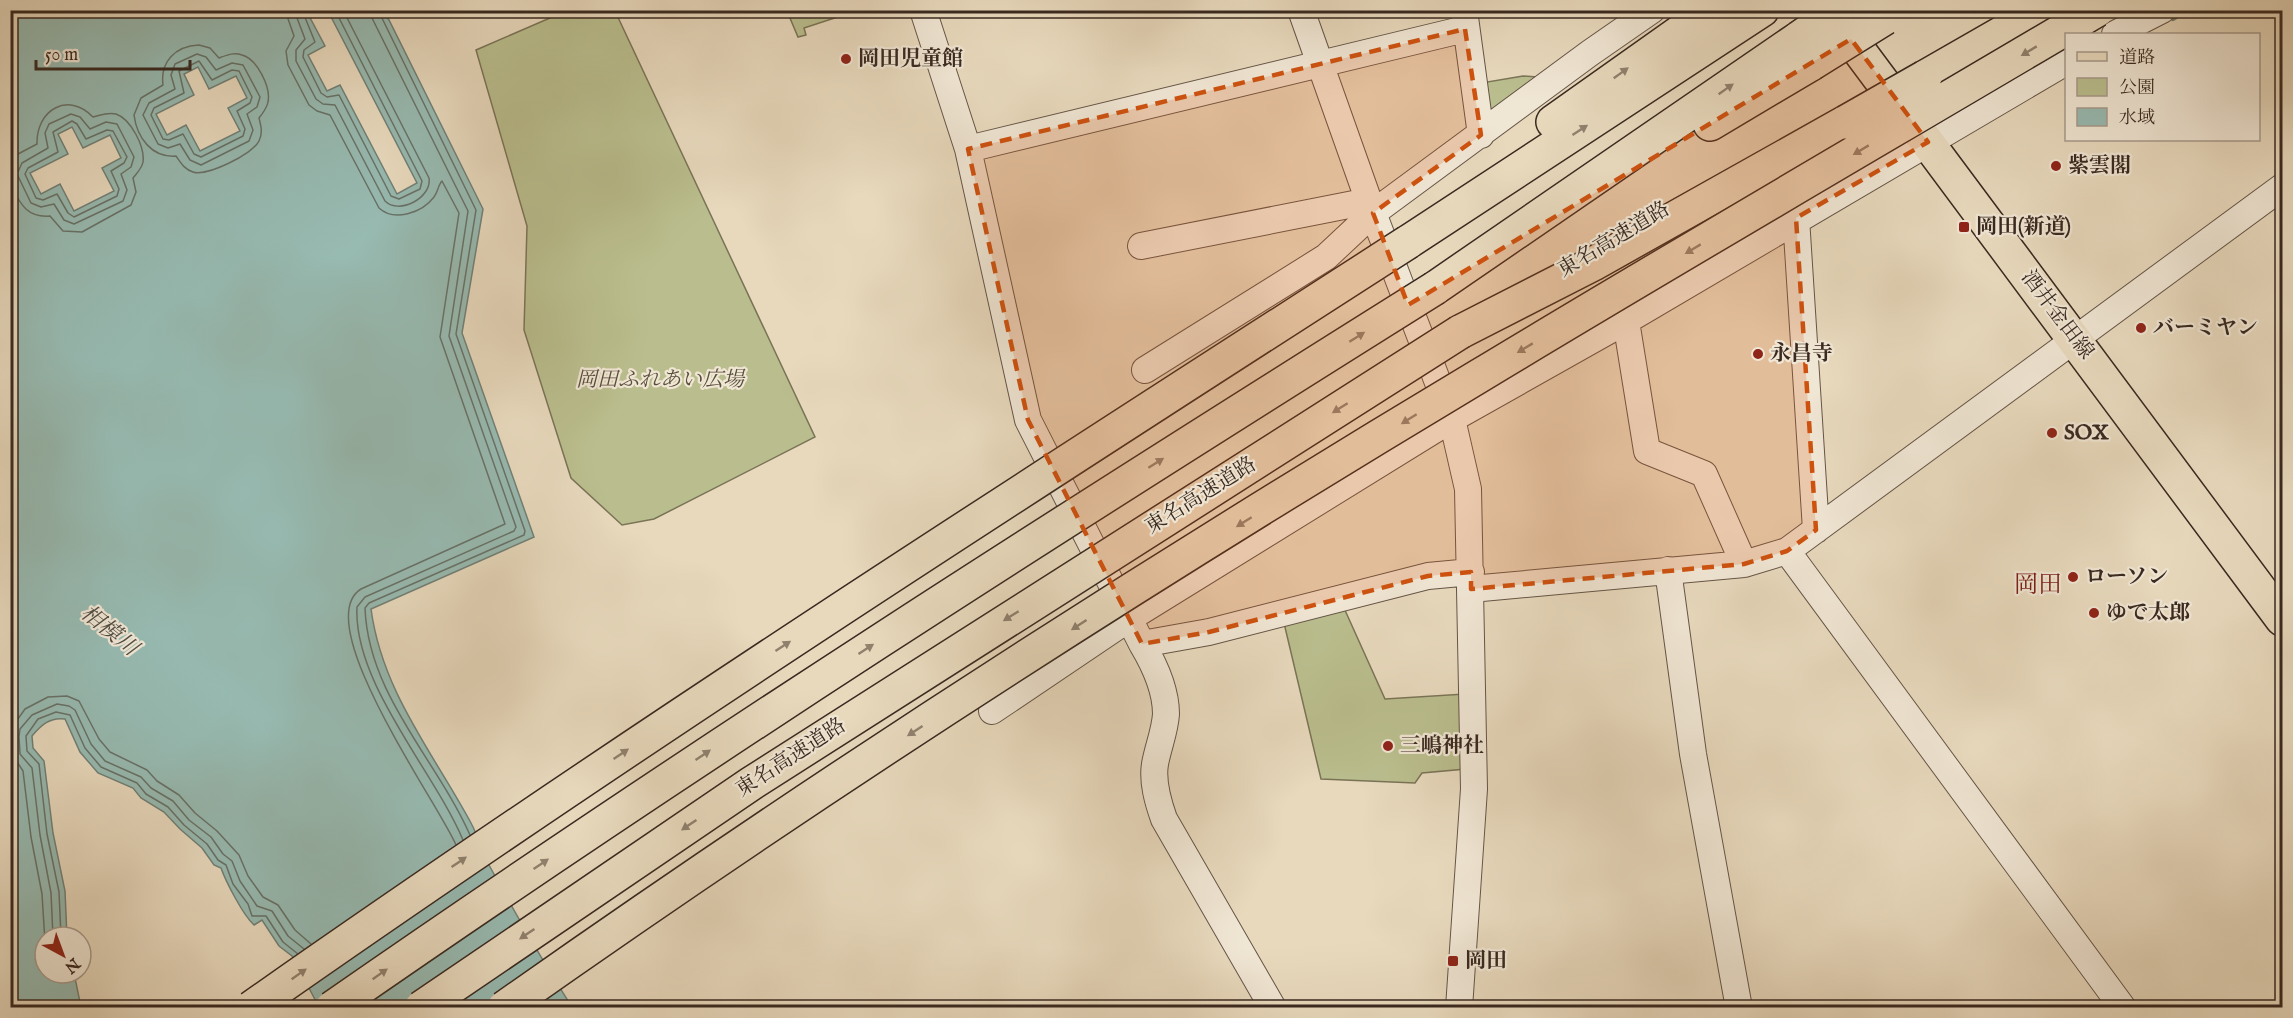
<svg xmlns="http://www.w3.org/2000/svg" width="2293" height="1018" viewBox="0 0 2293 1018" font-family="'IM FELL English','Noto Serif JP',serif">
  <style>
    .green { fill: #babe8e; stroke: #7a7457; stroke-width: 1.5 }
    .water { fill: #97bab1; stroke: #718077; stroke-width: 1.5; fill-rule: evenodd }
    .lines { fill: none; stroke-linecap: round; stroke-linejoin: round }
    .shore { stroke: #687268; stroke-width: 1.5 }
    .stream { stroke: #718077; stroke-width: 6 }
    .minor-casing { stroke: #655547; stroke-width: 28 }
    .major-casing { stroke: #392920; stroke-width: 36 }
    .highway-casing { stroke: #392920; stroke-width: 36 }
    .minor { stroke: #f0e6d4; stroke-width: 26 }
    .major { stroke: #e8d9bd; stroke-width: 33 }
    .highway { stroke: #e8d9bd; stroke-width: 33 }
    .highway-bridge-casing { stroke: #392920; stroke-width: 36; stroke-linecap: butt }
    .highway-bridge { stroke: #e8d9bd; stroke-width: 33 }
    .oneway { fill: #90816e }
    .marked { fill: #ce520f; fill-opacity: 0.2; stroke: #ce520f; stroke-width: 4.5; stroke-dasharray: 12 8; stroke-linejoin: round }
    .poi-dot { fill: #8f2418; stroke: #f0e6d4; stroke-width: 2 }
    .labels { text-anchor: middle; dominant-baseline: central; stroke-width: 4.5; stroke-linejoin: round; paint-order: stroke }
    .poi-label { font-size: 21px; font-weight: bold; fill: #392920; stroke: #f0e6d4; text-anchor: start }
    .street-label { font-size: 21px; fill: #392920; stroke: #f0e6d4 }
    .park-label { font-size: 21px; font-style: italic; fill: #594e3c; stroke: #f0e6d4 }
    .water-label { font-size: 22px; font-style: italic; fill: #504d44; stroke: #f0e6d4 }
    .quarter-label { font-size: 24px; fill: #7a1f14; stroke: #f0e6d4 }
  </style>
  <rect width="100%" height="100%" fill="#e8d9bd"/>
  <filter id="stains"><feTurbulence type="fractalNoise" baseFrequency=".00333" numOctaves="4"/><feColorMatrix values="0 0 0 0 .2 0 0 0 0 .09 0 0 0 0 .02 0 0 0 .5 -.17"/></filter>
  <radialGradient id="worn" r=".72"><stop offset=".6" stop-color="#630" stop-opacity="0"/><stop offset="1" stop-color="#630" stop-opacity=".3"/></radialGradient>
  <path class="green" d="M566,11H615L815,437L654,519L622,525L571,478L524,330L527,226L476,50Z
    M787,11H856L804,28L806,35L798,37Z
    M1523,76L1539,77L1492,111L1485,108L1481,83Z
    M1344,608L1385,699L1465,694L1466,769L1422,773L1415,783L1321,779L1284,623Z"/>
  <path class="water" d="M10,11H310L307,12L325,46L308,55L327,91L340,85L397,194L417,183L328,11H382L389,20L483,209L462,333L534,537L371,609C382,691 432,751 471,823C478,836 482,851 489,865C515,913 543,962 572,1007H319L292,956L279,946L262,920L254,925C243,915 226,882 221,868L214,865L202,848L180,829L164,812L141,798L133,788L98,773L80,752L65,719C50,717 41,725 32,736L33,748L44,761L53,833L65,891L67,937H45V973H74L81,1007H11ZM198,67L209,89L236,76L247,98L228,108L240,131L200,151L186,125L167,135L156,114L194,95L184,74ZM72,127L83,148L110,135L121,158L102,168L114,191L74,211L60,184L41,194L30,173L68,154L58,134Z"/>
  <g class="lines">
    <path class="shore" d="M285,10L294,36L286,51L288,65L309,105L317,111L330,115L379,208C394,222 422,213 434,197C438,192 438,185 442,181L459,213L440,337L505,524L361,589C308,622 438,803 456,845
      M294,10L305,39L296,50V61L316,99L323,104L335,105L385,201C399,215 432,198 429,178L343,10
      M302,10L315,42L304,50L303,57L321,93L327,97L339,95L391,196L399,199L420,189L422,181L335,10
      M370,10L372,18L468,211L449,336L516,527L514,531L365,597L357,607C353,683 434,771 463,840
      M378,10L476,210L456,334L525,531L524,535L369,603L365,608C368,695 437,760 470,835
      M199,45L210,48L219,58C227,55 234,52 242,55C257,59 271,87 268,102C267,108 263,113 259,118C261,126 263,133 259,141C253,154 206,177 193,172C184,169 181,163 176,156C152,158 137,138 134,115L141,98L163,85C160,62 175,46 199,45Z
      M197,54L206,57L216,70L232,63L243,65L260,97L257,107L247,114L253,130L249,141L201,165L190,160L180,144L168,148L158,144L143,115L149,103L175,89L171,75L175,64Z
      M199,61L212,80L232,70L239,71L252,97L250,103L237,111L245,129L243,136L201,157L194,154L183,134L169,140L163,139L151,115L154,108L184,93L179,71Z
      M71,114L80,117L90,129L106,122L117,124L134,157L131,167L121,174L127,190L123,201L74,224L64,220L54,204L41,207L31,203L17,174L22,163L48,148L45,133L49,124Z
      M72,121L77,124L86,139L107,130L113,131L127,157L124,163L111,171L119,189L117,196L74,217L68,213L57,194L43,200L36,198L25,174L28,168L58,152L53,132Z
      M10,164L18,154L37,144C36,110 68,91 93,117C101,115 108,112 116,114C131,119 145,147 143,162C142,168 137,173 133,178L136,192L131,205L82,232L63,231L50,216C26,218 20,203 10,184
      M10,730L25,709L48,697L67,696L79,701L99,739L110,752L147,770L157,781L179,795L195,813L217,831L239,855L248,876L263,897L278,905L295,930L311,944
      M10,751L23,771L31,837L42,894L45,942
      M53,937L51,893L40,835L32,768L20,754L19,737L20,729L32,715L57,704L69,706L75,710L91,744L105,761L141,777L151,788L173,801L189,820L211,837L223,854L232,861L240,881L257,906L272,911L288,936L304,949
      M61,937L59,892L47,834L39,764L27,751L26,736L38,719L56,712L70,715L85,748L101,767L137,783L146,794L168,807L184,825L207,844L218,860L226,865L233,884L248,904L252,916H266L283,942L298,954"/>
    <path class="stream" d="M2173,18L2186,10"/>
    <g class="minor-casing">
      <path id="minor" d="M923,10L968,149L1028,420L1142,644L1209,632L1428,576L1471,572
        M1301,10L1373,213L1452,419L1468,489L1474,789L1459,1008
        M1464,10L1481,135
        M2115,34L2162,10
        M968,149L1465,29
        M1796,218L1816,530
        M1141,246L1369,201
        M1626,321L1647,451L1704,474L1744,564
        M1145,370L1326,257L1373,213L1590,53L1652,10
        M1787,551L2123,1008
        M1668,570L1693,754L1739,1008
        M1471,589L1744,564L1787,551L2282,187
        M1142,644C1154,664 1166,689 1166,714C1165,731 1158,747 1155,764C1152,782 1158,802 1164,819L1273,1008
        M992,711L1130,618L1452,419L1626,321L2066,62"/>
    </g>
    <g class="major-casing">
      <path id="major" d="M1834,17L2282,619"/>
    </g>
    <g class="highway-casing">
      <path id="highway" d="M1925,77L2042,10
        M1553,122L1711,10
        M1710,124L1811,64
        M1408,242L1762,10
        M1435,288L1799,38
        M1460,332L1593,264L1846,122"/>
    </g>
    <use href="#minor" class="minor"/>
    <use href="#major" class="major"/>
    <use href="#highway" class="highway"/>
    <g class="highway-bridge-casing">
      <path id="highway-bridge" d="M1799,38L1839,10
        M1811,64L1885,18
        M1846,122L1925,77
        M251,1008C630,742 1019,492 1408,242
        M332,1008C693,757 1063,521 1435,288
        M421,1008L752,783L1460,332
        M504,1008C820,785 1147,575 1479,376C1684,252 1891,132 2097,10"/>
    </g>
    <use href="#highway-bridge" class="highway-bridge"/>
  </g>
  <defs><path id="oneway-solid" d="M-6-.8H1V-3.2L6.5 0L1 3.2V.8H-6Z" transform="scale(1.5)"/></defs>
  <g class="oneway">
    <use href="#oneway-solid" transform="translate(2029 51) rotate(149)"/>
    <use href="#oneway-solid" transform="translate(1621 73) rotate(-36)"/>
    <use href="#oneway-solid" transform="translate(1726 89) rotate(-35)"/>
    <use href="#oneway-solid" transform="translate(1580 130) rotate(-33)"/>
    <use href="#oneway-solid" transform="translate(1861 150) rotate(149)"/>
    <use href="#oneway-solid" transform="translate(1693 249) rotate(149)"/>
    <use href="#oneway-solid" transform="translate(1357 337) rotate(-32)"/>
    <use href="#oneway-solid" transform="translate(1525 348) rotate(149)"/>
    <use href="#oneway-solid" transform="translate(1340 408) rotate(148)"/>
    <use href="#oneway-solid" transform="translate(1409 419) rotate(148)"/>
    <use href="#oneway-solid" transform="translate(1156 463) rotate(-32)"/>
    <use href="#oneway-solid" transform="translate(1244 522) rotate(148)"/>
    <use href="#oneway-solid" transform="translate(1011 616) rotate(148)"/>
    <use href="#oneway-solid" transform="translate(1079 625) rotate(147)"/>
    <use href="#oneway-solid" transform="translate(783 646) rotate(-33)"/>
    <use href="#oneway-solid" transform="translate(866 649) rotate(-33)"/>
    <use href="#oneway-solid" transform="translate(915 731) rotate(147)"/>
    <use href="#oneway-solid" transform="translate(621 754) rotate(-34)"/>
    <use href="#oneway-solid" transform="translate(703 755) rotate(-34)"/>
    <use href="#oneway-solid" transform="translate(689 825) rotate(146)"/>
    <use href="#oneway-solid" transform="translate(459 862) rotate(-34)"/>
    <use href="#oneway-solid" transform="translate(541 864) rotate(-34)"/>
    <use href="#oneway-solid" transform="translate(527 934) rotate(146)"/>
    <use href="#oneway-solid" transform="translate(299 974) rotate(-35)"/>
    <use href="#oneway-solid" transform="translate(380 974) rotate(-35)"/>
  </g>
  <path class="marked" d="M1465,29L1481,135L1373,213L1408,305L1851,39L1928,142L1796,218L1816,530L1787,551L1744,564L1471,589V572L1428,576L1209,632L1142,644L1028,420L968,149Z"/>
  <g class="poi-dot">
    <circle cx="846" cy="59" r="6"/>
    <circle cx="2056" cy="166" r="6"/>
    <rect x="1958" y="221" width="12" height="12" rx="3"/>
    <circle cx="2141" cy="328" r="6"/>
    <circle cx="1758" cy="354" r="6"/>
    <circle cx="2052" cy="433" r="6"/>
    <circle cx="2073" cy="577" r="6"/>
    <circle cx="2094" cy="613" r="6"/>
    <circle cx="1388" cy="746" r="6"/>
    <rect x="1447" y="955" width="12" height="12" rx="3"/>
  </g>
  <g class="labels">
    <g class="poi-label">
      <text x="858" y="59">岡田児童館</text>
      <text x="2068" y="166">紫雲閣</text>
      <text x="1976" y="227">岡田(新道)</text>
      <text x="2153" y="328">バーミヤン</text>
      <text x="1770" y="354">永昌寺</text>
      <text x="2064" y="433">SOX</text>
      <text x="2085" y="577">ローソン</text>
      <text x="2106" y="613">ゆで太郎</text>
      <text x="1400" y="746">三嶋神社</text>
      <text x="1465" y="961">岡田</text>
    </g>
    <g class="street-label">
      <text transform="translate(1614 240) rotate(-31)">東名高速道路</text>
      <text transform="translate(2057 315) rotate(53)">酒井金田線</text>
      <text transform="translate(1201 496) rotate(-32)">東名高速道路</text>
      <text transform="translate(791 758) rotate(-33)">東名高速道路</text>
    </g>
    <g class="park-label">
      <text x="660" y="380">岡田ふれあい広場</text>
    </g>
    <g class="water-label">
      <text transform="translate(109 631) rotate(39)">相模川</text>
    </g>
    <g class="quarter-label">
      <text x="2038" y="585">岡田</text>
    </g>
  </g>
  <rect width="2293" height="1018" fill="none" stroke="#e8d9bd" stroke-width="36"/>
  <rect x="12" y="12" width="2269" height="994" fill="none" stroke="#392920" stroke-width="3"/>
  <rect x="18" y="18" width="2257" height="982" fill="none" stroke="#392920" stroke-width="1.5"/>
  <rect x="2065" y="33" width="195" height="108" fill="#f0e6d4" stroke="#a79a8c" stroke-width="1.5"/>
  <rect x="2077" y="52" width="30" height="9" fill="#e8d9bd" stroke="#a79a8c" stroke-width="1.5"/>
  <text x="2119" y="63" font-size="18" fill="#392920">道路</text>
  <rect x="2077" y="78" width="30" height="18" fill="#babe8e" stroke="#a79a8c" stroke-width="1.5"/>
  <text x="2119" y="93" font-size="18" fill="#392920">公園</text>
  <rect x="2077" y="108" width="30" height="18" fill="#97bab1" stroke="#a79a8c" stroke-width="1.5"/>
  <text x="2119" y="123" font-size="18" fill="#392920">水域</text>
  <g transform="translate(63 955) rotate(139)"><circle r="28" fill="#f0e6d4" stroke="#a79a8c" stroke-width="1.5"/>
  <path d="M0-4.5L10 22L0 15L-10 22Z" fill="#8f2418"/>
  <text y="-9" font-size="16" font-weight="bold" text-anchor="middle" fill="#392920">N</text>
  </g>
  <path d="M36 60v9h154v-9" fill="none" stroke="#392920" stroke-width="3"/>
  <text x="45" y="60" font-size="18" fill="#392920" stroke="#f0e6d4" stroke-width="4.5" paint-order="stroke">50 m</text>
  <rect width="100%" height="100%" filter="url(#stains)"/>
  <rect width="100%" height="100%" fill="url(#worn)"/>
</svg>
